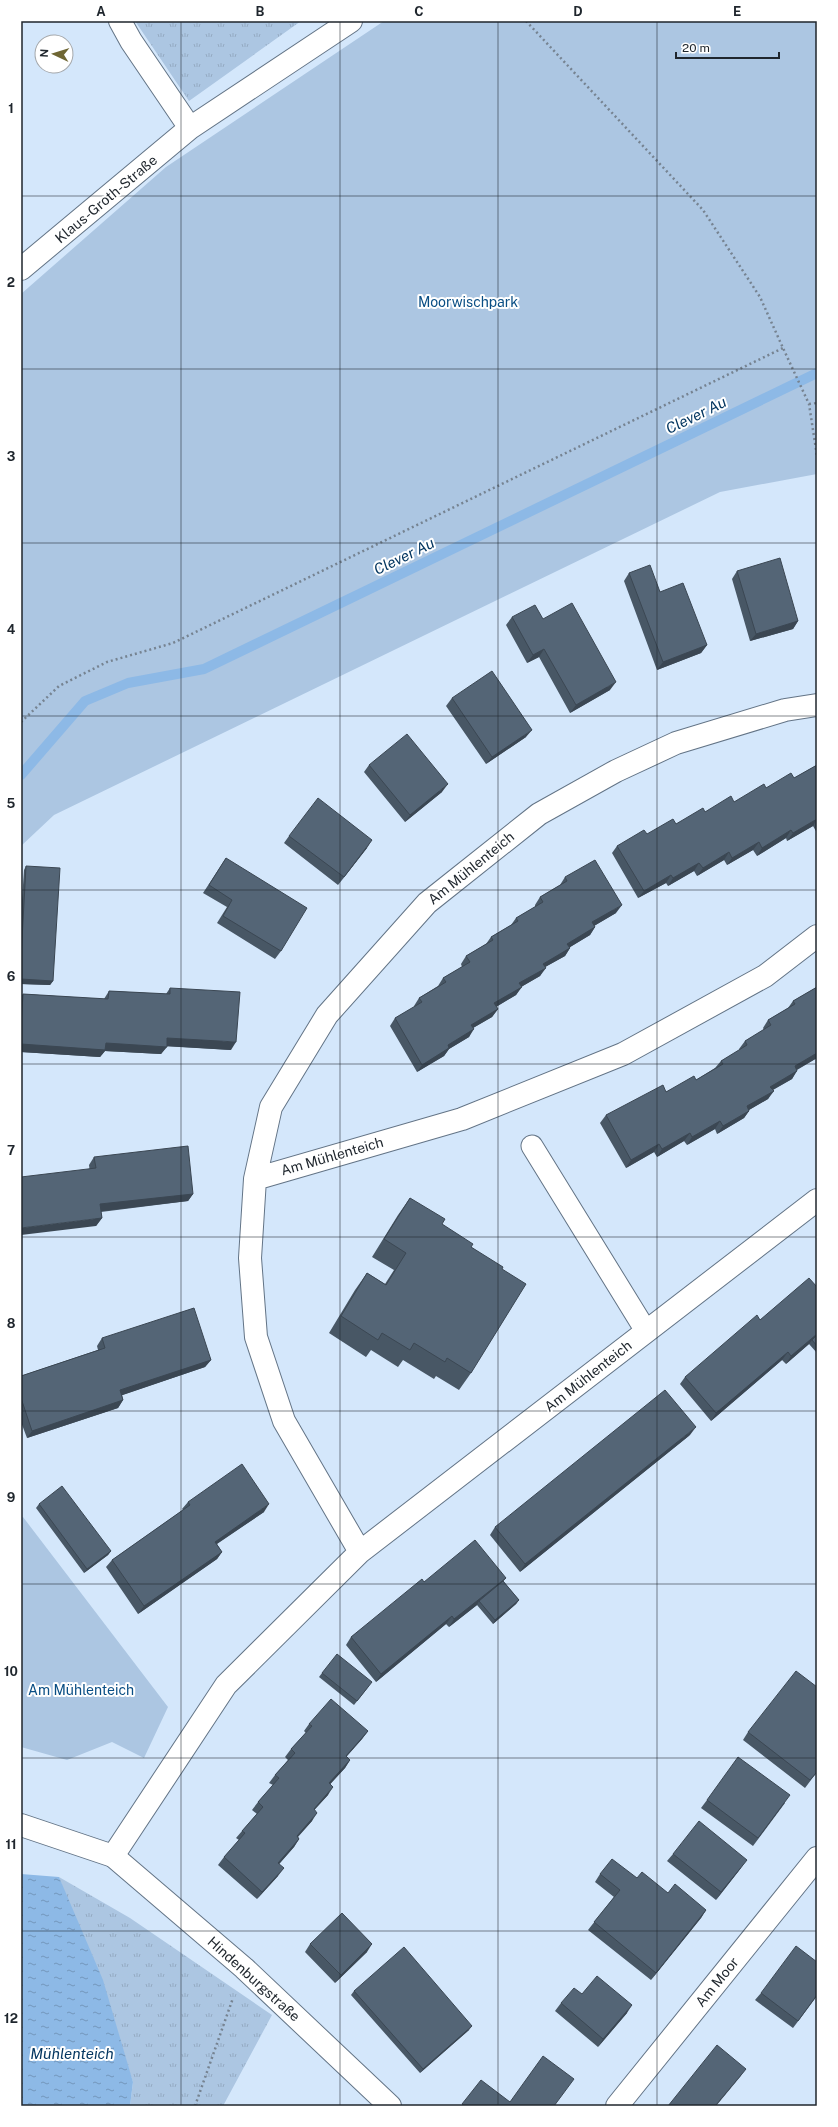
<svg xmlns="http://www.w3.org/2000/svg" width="838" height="2127" viewBox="0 0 838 2127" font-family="'Public Sans',sans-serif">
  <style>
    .grass { fill: url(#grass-tufts) }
    .park { fill: #acc6e2 }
    .water { fill: url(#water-ripples) }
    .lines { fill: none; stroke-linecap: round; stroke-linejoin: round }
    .stream { stroke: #8db9e6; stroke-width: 10 }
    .lane-casing { stroke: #637486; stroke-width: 23 }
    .street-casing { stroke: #637486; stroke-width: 24 }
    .secondary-casing { stroke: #637486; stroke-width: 24 }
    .path { stroke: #768391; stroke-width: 2.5; stroke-dasharray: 2 3; stroke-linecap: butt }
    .lane { stroke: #fff; stroke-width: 21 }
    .street { stroke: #fff; stroke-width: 22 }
    .secondary { stroke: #fff; stroke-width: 22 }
    .wall { fill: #485765 }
    .shaded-wall { fill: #3b4753 }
    .building { fill: #546576; stroke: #3b4753 }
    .grid { fill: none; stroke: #1f262d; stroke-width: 1; stroke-opacity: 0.55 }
    .labels { text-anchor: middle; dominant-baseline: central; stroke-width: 4; stroke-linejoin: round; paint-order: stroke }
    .street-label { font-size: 14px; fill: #1f262d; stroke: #fff }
    .park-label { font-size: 14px; fill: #094e84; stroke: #fff }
    .water-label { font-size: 15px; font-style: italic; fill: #053761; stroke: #fff }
    .neatline { fill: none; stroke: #1f262d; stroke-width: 1.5 }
    .grid-label { font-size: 13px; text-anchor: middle; font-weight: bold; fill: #1f262d }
  </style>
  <defs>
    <pattern id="grass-tufts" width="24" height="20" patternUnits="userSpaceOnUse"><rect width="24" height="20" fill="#acc6e2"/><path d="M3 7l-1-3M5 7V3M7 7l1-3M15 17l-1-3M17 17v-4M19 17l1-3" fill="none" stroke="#94aac2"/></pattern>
    <pattern id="water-ripples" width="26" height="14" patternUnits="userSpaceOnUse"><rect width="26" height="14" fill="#8db9e6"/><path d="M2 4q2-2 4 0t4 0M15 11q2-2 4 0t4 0" fill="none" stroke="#7396bb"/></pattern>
  </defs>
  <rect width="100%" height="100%" fill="#d4e7fb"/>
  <path class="grass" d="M135,21H301L189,101Z
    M59,1877L130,1918L272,2015L223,2106H130L133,2082Z"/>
  <path class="park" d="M384,21H817V474L720,492L54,815L21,846V294L166,167Z
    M23,1517L168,1707L144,1758L112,1742L67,1760L21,1747V1518Z"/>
  <path class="water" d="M21,1874L59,1877L103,1980L133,2082L130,2106H21Z"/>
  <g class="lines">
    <path class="stream" d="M21,775L85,701L128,683L204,669L817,373"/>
    <g class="lane-casing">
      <path id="lane" d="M532,1146L646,1331"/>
    </g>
    <g class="street-casing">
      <path id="street" d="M120,21L131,41L190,128
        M21,269L190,128L351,21
        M255,1179L462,1119L623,1054L765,976L817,936
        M360,1552L284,1421L256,1337L250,1258L255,1179L271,1107L327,1015L427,903L539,814L616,771L676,743L785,710L817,705
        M113,1856L226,1685L360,1552L817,1200
        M617,2106L817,1858"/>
    </g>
    <g class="secondary-casing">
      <path id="secondary" d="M21,1825L113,1856L244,1968L390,2106"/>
    </g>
    <path class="path" d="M526,21L703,210L760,297L783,348L809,404L817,456
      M809,404L817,403
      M21,722L59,686L107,662L173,643L783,348
      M195,2106L233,1998"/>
    <use href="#lane" class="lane"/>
    <use href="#street" class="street"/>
    <use href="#secondary" class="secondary"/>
  </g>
  <path class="wall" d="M737,571L798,621L793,629L750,641L732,579Z
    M629,573L660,592L707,645L701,653L657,670L624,581Z
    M512,617L543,619L610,690L570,713L539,657L527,663L506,625Z
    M452,698L526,737L486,764L446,706Z
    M369,765L442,792L405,822L364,772Z
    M817,765V833L813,826L787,841L786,838L757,856L753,850L727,865L724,860L697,876L694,871L668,886L666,883L638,898L612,853L617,846L676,824L705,812L734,802L766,788L794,778Z
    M289,836L367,848L338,885L284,843Z
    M226,858L281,951L275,959L217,923L227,907L203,893Z
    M26,866L53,981L50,985L21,984V915L24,870Z
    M565,877L616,913L594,926L595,927L590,935L570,947V948L565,956L545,967L540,976L521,987L516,995L496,1007L498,1009L492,1017L473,1028L469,1037L449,1049L444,1056L417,1072L390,1026L395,1018L415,1007L414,1006L419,998L438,986L443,978L462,967L461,964L466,956L486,944L491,937L511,925L516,918L535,907V905L540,897L560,885Z
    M817,987V1058L797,1070L792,1079L773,1090L768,1099L749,1110V1111L744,1118L717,1134L715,1129L687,1145L684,1141L657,1157L654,1152L626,1168L600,1123L606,1115L696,1080L715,1068L721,1061L740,1050L739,1049L745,1041L764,1030L763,1028L768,1020L788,1008L793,1001Z
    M170,988L231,1050L167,1046L161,1054L105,1051L100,1057L21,1052V997L23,994L104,999L109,991L166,994Z
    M94,1157L193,1194L188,1201L101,1212L102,1218L96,1226L89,1165Z
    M410,1198L442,1224L471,1247L502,1269L471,1373L459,1390L436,1376L434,1379L403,1360L398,1367L371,1350L366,1357L329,1333L355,1290L367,1273L385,1284L394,1270L372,1257L398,1215Z
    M817,1287V1353L809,1344L786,1364L782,1360L711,1421L680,1384L685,1377L760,1320Z
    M102,1338L211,1360L205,1367L122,1395L123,1400L118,1408L27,1438L21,1422V1376L98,1350L97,1346Z
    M690,1435L520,1572L490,1535L495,1527Z
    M188,1502L264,1512L217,1544L222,1552L217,1559L138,1614L106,1567L112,1560L183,1510L182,1509Z
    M39,1504L111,1551L108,1555L84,1573L36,1508Z
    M506,1578L503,1581L519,1600L516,1604L493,1624L477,1605L449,1627L446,1624L376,1682L346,1645L351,1637L424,1582Z
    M322,1673L369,1686L354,1705L319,1677Z
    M309,1724L368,1731L362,1739L346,1757L350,1760L345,1768L330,1784L328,1795L314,1810L312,1821L298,1837L299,1839L294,1847L279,1864L278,1876L257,1899L218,1865L224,1857L239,1840L236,1838L242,1831L257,1814L252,1810L258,1802L273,1785L269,1783L275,1775L288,1760L285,1757L291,1749L306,1733L304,1731Z
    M748,1732L817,1772L805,1788L743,1740Z
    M707,1800L785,1803L753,1846L701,1808Z
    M673,1854L741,1868L716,1900L667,1861Z
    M600,1874L637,1878L668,1893L706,1910L701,1918L651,1980L588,1930L614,1897L595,1882Z
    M310,1944L367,1952L335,1983L305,1952Z
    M354,1991L469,2030L420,2073L351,1995Z
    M761,1993L817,1996L793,2028L755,2000Z
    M561,2003L627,2013L598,2047L555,2011Z"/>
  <path class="shaded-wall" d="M798,621L793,629L750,641L756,634Z
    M707,645L701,653L657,670L663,662Z
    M544,649L539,657L527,663L533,655Z
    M616,682L610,690L570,713L576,705Z
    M532,730L526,737L486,764L492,757Z
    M448,784L442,792L405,822L410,815Z
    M817,819L813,826L787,841L793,833Z
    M791,830L786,838L757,856L762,848Z
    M372,840L367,848L338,885L344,877Z
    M759,842L753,850L727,865L732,858Z
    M729,852L724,860L697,876L703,868Z
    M699,863L694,871L668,886L673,878Z
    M671,875L666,883L638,898L644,891Z
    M622,905L616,913L587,930L592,922Z
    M595,927L590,935L562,952L567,944Z
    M570,948L565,956L538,971L543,964Z
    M546,968L540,976L514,991L519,983Z
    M21,979L53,981L50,985L21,984Z
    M522,987L516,995L489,1011L494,1003Z
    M498,1009L492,1017L466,1032L471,1025Z
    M474,1029L469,1037L449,1049L444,1056L417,1072L422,1065L448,1045Z
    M167,1038L236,1042L231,1050L162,1046Z
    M106,1043L167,1047L161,1054L105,1051L100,1057L21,1052V1044Z
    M817,1053V1058L789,1074L795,1066Z
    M797,1071L792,1079L765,1094L770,1087Z
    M774,1091L768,1099L742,1114L747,1106Z
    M749,1111L744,1118L717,1134L723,1126Z
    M720,1121L715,1129L687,1145L692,1137Z
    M690,1133L684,1141L657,1157L662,1149Z
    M659,1144L654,1152L626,1168L631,1160Z
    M193,1194L188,1201L94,1212L100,1204Z
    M102,1218L96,1226L21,1235V1228Z
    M817,1334V1337L812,1340L809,1344L786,1364L791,1356Z
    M788,1352L782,1360L711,1421L716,1413Z
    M211,1360L205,1367L114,1398L120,1390Z
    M123,1400L118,1408L27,1438L32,1431Z
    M696,1427L690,1435L520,1572L525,1564Z
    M269,1504L264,1512L209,1549L215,1542Z
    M111,1551L108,1555L84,1573L87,1569Z
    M222,1552L217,1559L138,1614L144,1606Z
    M506,1578L500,1585L479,1601L477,1605L449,1627L454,1619Z
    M519,1600L516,1604L493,1624L495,1620Z
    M452,1616L446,1624L376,1682L381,1674Z
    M368,1731L362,1739L340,1764L346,1756Z
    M350,1760L345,1768L324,1791L329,1783Z
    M333,1787L328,1795L308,1817L314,1809Z
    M317,1813L312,1821L291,1844L297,1836Z
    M299,1839L294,1847L273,1871L278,1863Z
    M747,1860L741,1868L716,1900L721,1892Z
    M284,1868L278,1876L257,1899L262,1892Z
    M706,1910L701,1918L651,1980L656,1973Z
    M372,1944L367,1952L335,1983L341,1975Z
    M632,2005L627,2013L598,2047L603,2039Z
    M472,2026L469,2030L420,2073L423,2069Z
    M746,2069L740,2077L716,2106H715Z"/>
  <path class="building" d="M780,558L798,621L756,634L737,571Z
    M650,565L660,592L683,583L707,645L663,662L629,573Z
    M572,603L616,682L576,705L544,649L533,655L512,617L535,605L543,619Z
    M492,671L532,730L492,757L452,698Z
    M407,734L448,784L410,815L369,765Z
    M817,765V819L793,833L791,830L762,848L759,842L732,858L729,852L703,868L699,863L673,878L671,875L644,891L617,846L644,830L647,834L673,819L676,824L703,808L705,812L731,796L734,802L764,784L766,788L791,773L794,778Z
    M318,798L372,840L344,877L289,836Z
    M226,858L307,908L281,951L223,916L232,900L209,885Z
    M595,860L622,905L592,922L595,927L567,944L570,948L543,964L546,968L519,983L522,987L494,1003L498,1009L471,1025L474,1029L448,1045L449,1048L422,1065L395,1018L422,1002L419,998L446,982L443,978L470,962L466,956L493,940L491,937L518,921L516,918L543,902L540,897L567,881L565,877Z
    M26,866L60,868L53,981L21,979V958Z
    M817,987V1053L795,1066L797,1071L770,1087L774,1091L747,1106L749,1111L723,1126L720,1121L692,1137L690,1133L662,1149L659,1144L631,1160L606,1115L663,1085L666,1092L694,1076L696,1080L723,1064L721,1061L747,1045L745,1041L771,1025L768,1020L795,1004L793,1001Z
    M170,988L240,992L236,1042L167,1038V1047L106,1043L105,1050L21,1044V1025L23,994L108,999L109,991L170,994Z
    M188,1146L193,1194L100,1204L102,1218L21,1228V1177L96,1168L94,1157Z
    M410,1198L445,1219L442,1224L473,1244L471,1247L503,1267L502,1269L526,1284L471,1373L447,1358L445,1362L414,1343L410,1350L382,1333L378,1340L341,1316L367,1273L386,1285L406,1253L384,1239Z
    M809,1278L817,1287V1334L791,1356L788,1352L716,1413L685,1377L757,1315L760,1320Z
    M194,1308L211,1360L120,1390L123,1400L32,1431L21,1398V1376L105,1348L102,1338Z
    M817,1335V1346L812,1340Z
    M665,1390L696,1427L525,1564L495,1527Z
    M242,1464L269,1504L215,1542L222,1552L144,1606L112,1560L190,1505L188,1502Z
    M62,1486L111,1551L87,1569L39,1504Z
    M475,1540L506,1578L454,1619L452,1616L381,1674L351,1637L422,1579L424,1582Z
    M503,1581L519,1600L495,1620L479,1601Z
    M337,1654L372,1682L357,1701L322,1673Z
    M796,1671L817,1687V1772L810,1780L748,1732Z
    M331,1699L368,1731L346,1756L350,1760L329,1783L333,1787L314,1809L317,1813L297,1836L299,1839L278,1863L284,1868L262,1892L224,1857L245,1833L242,1831L263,1807L258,1802L279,1778L275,1775L295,1753L291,1749L312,1726L309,1724Z
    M738,1757L790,1795L758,1838L707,1800Z
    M699,1821L747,1860L721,1892L673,1854Z
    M612,1859L637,1878L642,1872L668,1893L675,1884L706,1910L656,1973L594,1922L620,1890L600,1874Z
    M342,1913L372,1944L341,1975L310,1944Z
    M796,1946L817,1962V1995L798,2021L761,1993Z
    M404,1947L472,2026L423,2069L354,1991Z
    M597,1976L632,2005L603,2039L561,2003L574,1988L582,1994Z
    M717,2045L746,2069L715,2106H668Z
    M543,2056L574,2079L554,2106H465L462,2104L481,2080L510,2102Z"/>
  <path class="grid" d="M181,21V2106M340,21V2106M498,21V2106M657,21V2106M21,196H817M21,369H817M21,543H817M21,716H817M21,890H817M21,1064H817M21,1237H817M21,1411H817M21,1584H817M21,1758H817M21,1931H817"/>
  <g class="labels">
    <g class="street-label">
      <text transform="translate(106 199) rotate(-40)">Klaus-Groth-Straße</text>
      <text transform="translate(471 868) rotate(-39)">Am Mühlenteich</text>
      <text transform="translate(332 1156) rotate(-16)">Am Mühlenteich</text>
      <text transform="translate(588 1376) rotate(-38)">Am Mühlenteich</text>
      <text transform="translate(254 1979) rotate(42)">Hindenburgstraße</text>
      <text transform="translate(717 1982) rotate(-51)">Am Moor</text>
    </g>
    <g class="park-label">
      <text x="468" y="302">Moorwischpark</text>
      <text x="81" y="1690">Am Mühlenteich</text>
    </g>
    <g class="water-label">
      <text transform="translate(696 415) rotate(-26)">Clever Au</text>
      <text transform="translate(404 556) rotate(-26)">Clever Au</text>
      <text x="72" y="2053">Mühlenteich</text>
    </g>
  </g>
  <rect width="838" height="2127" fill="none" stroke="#ffffff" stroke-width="44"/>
  <g transform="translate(54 54) rotate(274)"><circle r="19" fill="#ffffff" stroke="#a5a8ab"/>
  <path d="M0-3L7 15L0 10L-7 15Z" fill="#6f6633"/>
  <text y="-6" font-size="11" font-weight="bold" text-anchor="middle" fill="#1f262d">N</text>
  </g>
  <path d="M676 52v6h103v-6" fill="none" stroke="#1f262d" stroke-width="2"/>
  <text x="682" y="52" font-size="12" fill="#1f262d" stroke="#ffffff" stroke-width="3" paint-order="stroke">20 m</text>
  <rect x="22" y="22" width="794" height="2083" class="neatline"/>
  <g class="grid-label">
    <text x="101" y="16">A</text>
    <text x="260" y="16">B</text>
    <text x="419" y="16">C</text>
    <text x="578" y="16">D</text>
    <text x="737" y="16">E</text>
    <text x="11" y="113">1</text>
    <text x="11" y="287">2</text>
    <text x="11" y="461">3</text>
    <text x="11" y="634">4</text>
    <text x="11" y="808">5</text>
    <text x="11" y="981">6</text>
    <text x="11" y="1155">7</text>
    <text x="11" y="1328">8</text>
    <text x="11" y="1502">9</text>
    <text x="11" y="1676">10</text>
    <text x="11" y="1849">11</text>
    <text x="11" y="2023">12</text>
  </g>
</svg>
